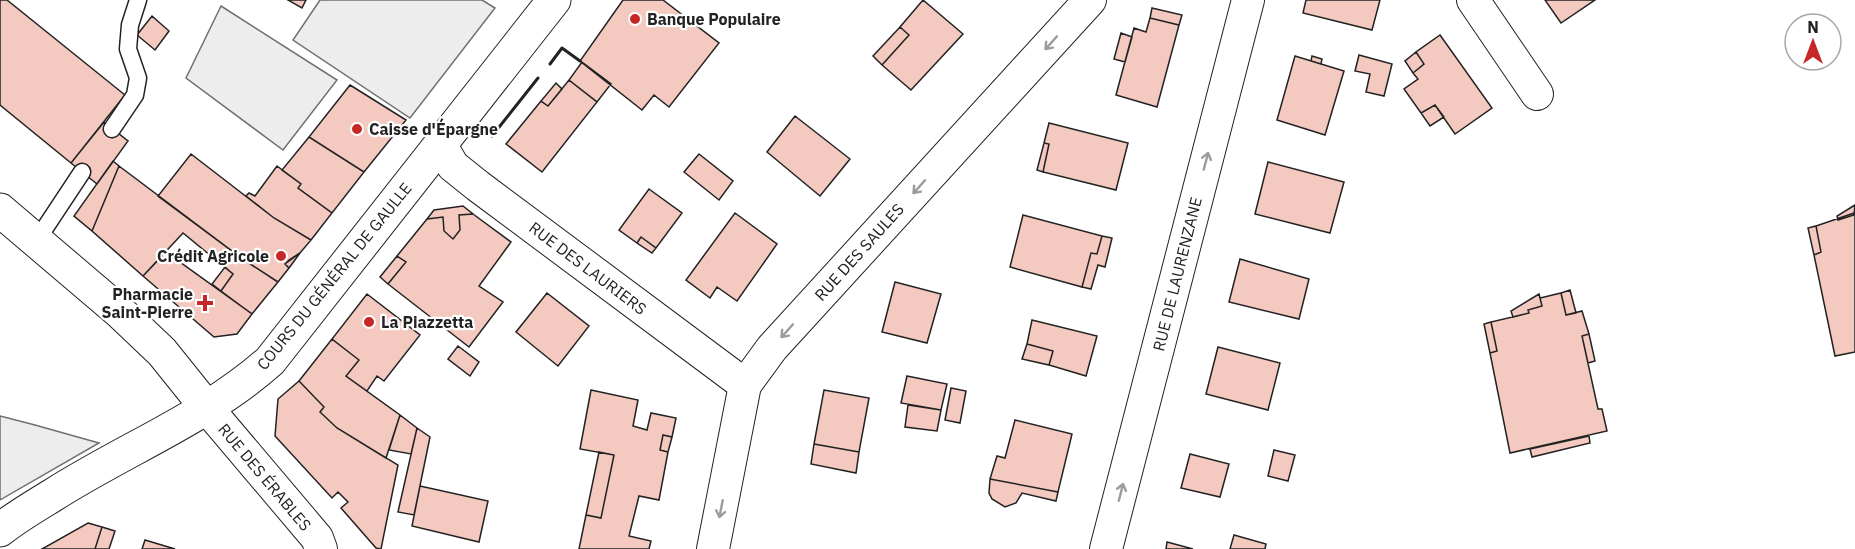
<svg xmlns="http://www.w3.org/2000/svg" width="1855" height="549" viewBox="0 0 1855 549" font-family="'IBM Plex Sans',sans-serif">
  <style>
    .parking { fill: #ededed; stroke: #6f6f6f; stroke-width: 1.5 }
    .building { fill: #f3c9c0; stroke: #222; stroke-width: 1.5 }
    .lines { fill: none; stroke-linecap: round; stroke-linejoin: round }
    .service-casing { stroke: #222; stroke-width: 19 }
    .minor-casing { stroke: #222; stroke-width: 34 }
    .tertiary-casing { stroke: #222; stroke-width: 35 }
    .primary-casing { stroke: #222; stroke-width: 35 }
    .service { stroke: #fff; stroke-width: 16 }
    .minor { stroke: #fff; stroke-width: 32 }
    .tertiary { stroke: #fff; stroke-width: 33 }
    .primary { stroke: #fff; stroke-width: 33 }
    .wall { stroke: #222; stroke-width: 3 }
    .oneway { stroke: #9c9c9c }
    .poi-dot { fill: #c62828; stroke: #fff; stroke-width: 2 }
    .labels { text-anchor: middle; dominant-baseline: central; stroke-width: 4.5; stroke-linejoin: round; paint-order: stroke }
    .poi-label { font-size: 16px; font-weight: bold; fill: #222; stroke: #fff; text-anchor: start }
    .street-label { font-size: 16px; fill: #222; stroke: #fff }
  </style>
  <rect width="100%" height="100%" fill="#fff"/>
  <path class="parking" d="M320,0H482L495,8L410,118L293,40Z
    M221,6L337,80L283,150L186,78Z
    M0,416L35,425L99,443L0,500Z"/>
  <path class="building" d="M0,0H7L125,95L71,163L0,105Z
    M288,0H306L302,8Z
    M623,0H663L719,43L669,107L654,95L642,110L580,61Z
    M923,0L963,34L911,90L882,65L909,35L900,27Z
    M1306,0H1380L1372,30L1303,13Z
    M1545,0H1595L1561,23Z
    M1152,8L1182,15L1179,25L1150,18Z
    M152,16L169,31L155,50L137,35Z
    M1150,18L1179,25L1157,107L1116,95L1134,28L1146,32Z
    M900,27L909,35L882,65L873,56Z
    M1121,33L1132,37L1125,62L1114,59Z
    M1440,35L1492,108L1455,134L1435,105L1421,113L1404,89L1418,79L1413,73L1424,64L1416,52Z
    M1416,52L1424,64L1413,73L1405,61Z
    M1359,55L1392,64L1384,96L1366,92L1370,74L1355,71Z
    M1295,56L1344,71L1325,135L1277,120Z
    M1312,56L1322,59L1321,64L1311,61Z
    M582,62L611,84L597,102L569,80Z
    M569,80L597,102L542,172L506,144L541,101L548,106Z
    M556,83L562,89L548,106L541,101Z
    M350,85L406,120L364,172L309,137Z
    M1435,105L1444,117L1430,126L1421,113Z
    M795,116L850,159L820,196L767,152Z
    M104,122L128,141L97,184L71,163Z
    M1049,123L1128,143L1116,190L1043,172L1049,144L1044,143Z
    M309,137L364,172L332,213L298,188L301,184L282,170Z
    M1044,143L1049,144L1043,172L1037,170Z
    M191,154L274,218L311,240L300,253L285,264L289,268L278,282L244,260L158,196Z
    M699,154L733,181L719,200L684,172Z
    M113,161L119,166L92,231L74,216Z
    M1268,162L1344,182L1330,233L1255,214Z
    M119,166L244,260L278,282L252,314L221,291L233,274L183,233L143,276L92,231Z
    M277,166L301,184L298,188L332,213L311,240L274,218L246,196L249,193L255,196Z
    M649,189L682,213L656,248L641,237L637,243L619,230Z
    M1855,205L1854,215L1838,220L1837,216Z
    M463,206L473,214L459,215L460,230L453,239L444,231L443,217L427,219L434,210Z
    M735,213L777,244L737,301L717,287L710,298L686,280Z
    M1854,213H1855V352L1835,356L1814,255L1821,252L1816,226Z
    M473,214L511,242L479,286L503,302L469,347L388,284L406,262L397,256L427,219L443,217L444,231L453,239L460,230L459,215Z
    M1023,215L1102,236L1097,254L1091,253L1082,287L1010,267Z
    M1816,226L1821,252L1814,255L1808,228Z
    M1102,236L1112,238L1105,267L1098,265L1091,289L1082,287L1091,253L1097,254Z
    M641,237L656,248L652,253L637,243Z
    M166,252L252,314L237,334L214,337L143,276Z
    M300,253L289,268L285,264L289,260Z
    M397,256L406,262L388,284L380,277Z
    M1240,259L1309,279L1299,319L1229,302Z
    M225,267L233,274L221,291L212,284Z
    M895,282L941,294L927,343L882,332Z
    M1570,290L1576,313L1566,315L1561,293Z
    M547,293L589,326L558,366L516,332Z
    M1561,293L1566,315L1582,311L1589,334L1582,336L1598,409H1602L1607,431L1510,453L1490,353L1497,351L1491,322L1529,313L1528,310L1542,306L1540,298Z
    M367,294L420,335L384,381L377,376L367,391L346,376L359,360L332,339Z
    M1539,294L1542,306L1528,310L1529,313L1513,317L1511,311Z
    M1032,320L1097,336L1086,376L1049,365L1053,351L1027,344Z
    M1491,322L1497,351L1490,353L1484,324Z
    M1589,334L1595,361L1588,363L1582,336Z
    M332,339L359,360L346,376L400,415L386,458L337,428L320,412L324,407L299,381Z
    M1027,344L1053,351L1049,365L1022,359Z
    M458,346L479,362L470,376L448,359Z
    M1218,347L1280,363L1268,410L1206,394Z
    M907,376L947,384L941,410L901,403Z
    M299,381L324,407L320,412L337,428L398,465L381,549L376,548L341,508L348,502L338,492L332,498L275,436L278,399Z
    M951,388L966,391L960,423L945,420Z
    M591,390L638,400L633,426L647,430L651,413L676,418L672,437L663,435L660,450L668,452L659,500L639,496L629,536L651,541L649,549H579L586,515L601,518L614,455L580,449Z
    M824,390L869,398L859,452L814,444Z
    M908,405L941,410L937,431L905,427Z
    M400,415L417,428L411,454L389,450Z
    M1015,420L1072,434L1058,492L990,479L997,456L1005,458Z
    M417,428L430,437L414,515L398,512Z
    M663,435L672,437L668,452L660,450Z
    M1589,436L1590,443L1532,457L1530,449Z
    M814,444L859,452L856,473L811,464Z
    M1274,450L1295,455L1288,481L1268,476Z
    M599,452L614,455L601,518L586,515Z
    M1190,454L1229,464L1220,497L1181,488Z
    M990,479L1058,492L1056,501L1022,493L1016,503L1005,507L992,499L989,493Z
    M420,486L488,501L479,542L412,526Z
    M88,523L102,527L95,549H42Z
    M102,527L115,531L109,549H95Z
    M1234,535L1266,544L1265,549H1230Z
    M145,540L175,549H142Z
    M1167,542L1193,549H1166Z"/>
  <g class="lines">
    <g class="service-casing">
      <path id="service" d="M112,129L135,95L138,78L128,49L130,25L138,0
        M37,240L82,172"/>
    </g>
    <g class="minor-casing">
      <path id="minor" d="M1473,0L1537,94
        M440,144L453,166L478,186L745,385
        M207,408L317,538L321,549
        M713,549L745,385L772,348L1090,0
        M1106,549L1248,0"/>
    </g>
    <g class="tertiary-casing">
      <path id="tertiary" d="M0,210L121,313L162,352L207,408"/>
    </g>
    <g class="primary-casing">
      <path id="primary" d="M0,530C16,517 35,506 53,495C125,449 206,418 270,361L554,0"/>
    </g>
    <use href="#service" class="service"/>
    <use href="#minor" class="minor"/>
    <use href="#tertiary" class="tertiary"/>
    <use href="#primary" class="primary"/>
    <path class="wall" d="M550,64L562,48L580,61
      M492,136L538,78"/>
  </g>
  <defs><path id="oneway-shaft" d="M-6 0H5M1.5-3L5.5 0L1.5 3" fill="none" stroke-width="1.6" stroke-linecap="round" stroke-linejoin="round" transform="scale(1.5)"/></defs>
  <g class="oneway">
    <use href="#oneway-shaft" transform="translate(1051 43) rotate(132)"/>
    <use href="#oneway-shaft" transform="translate(1206 161) rotate(-75)"/>
    <use href="#oneway-shaft" transform="translate(919 187) rotate(132)"/>
    <use href="#oneway-shaft" transform="translate(787 331) rotate(132)"/>
    <use href="#oneway-shaft" transform="translate(1121 492) rotate(-76)"/>
    <use href="#oneway-shaft" transform="translate(721 509) rotate(101)"/>
  </g>
  <g class="poi-dot">
    <circle cx="635" cy="19" r="6"/>
    <circle cx="357" cy="129" r="6"/>
    <circle cx="281" cy="256" r="6"/>
    <path d="M202 294h6v6h6v6h-6v6h-6v-6h-6v-6h6z"/>
    <circle cx="369" cy="322" r="6"/>
  </g>
  <g class="labels">
    <g class="poi-label">
      <text x="647" y="19">Banque Populaire</text>
      <text x="369" y="129">Caisse d'Épargne</text>
      <text x="269" y="256" text-anchor="end">Crédit Agricole</text>
      <text x="193" y="294" text-anchor="end">Pharmacie<tspan x="193" dy="18">Saint-Pierre</tspan></text>
      <text x="381" y="322">La Piazzetta</text>
    </g>
    <g class="street-label">
      <text transform="translate(859 252) rotate(-48)">RUE DES SAULES</text>
      <text transform="translate(588 268) rotate(37)">RUE DES LAURIERS</text>
      <text transform="translate(1177 274) rotate(-76)">RUE DE LAURENZANE</text>
      <text transform="translate(334 276) rotate(-51)">COURS DU GÉNÉRAL DE GAULLE</text>
      <text transform="translate(265 477) rotate(50)">RUE DES ÉRABLES</text>
    </g>
  </g>
  <g transform="translate(1813 42)"><circle r="28" fill="#ffffff" stroke="#a7a7a7" stroke-width="1.5"/>
  <path d="M0-4.5L10 22L0 15L-10 22Z" fill="#c62828"/>
  <text y="-9" font-size="16" font-weight="bold" text-anchor="middle" fill="#222222">N</text>
  </g>
</svg>
